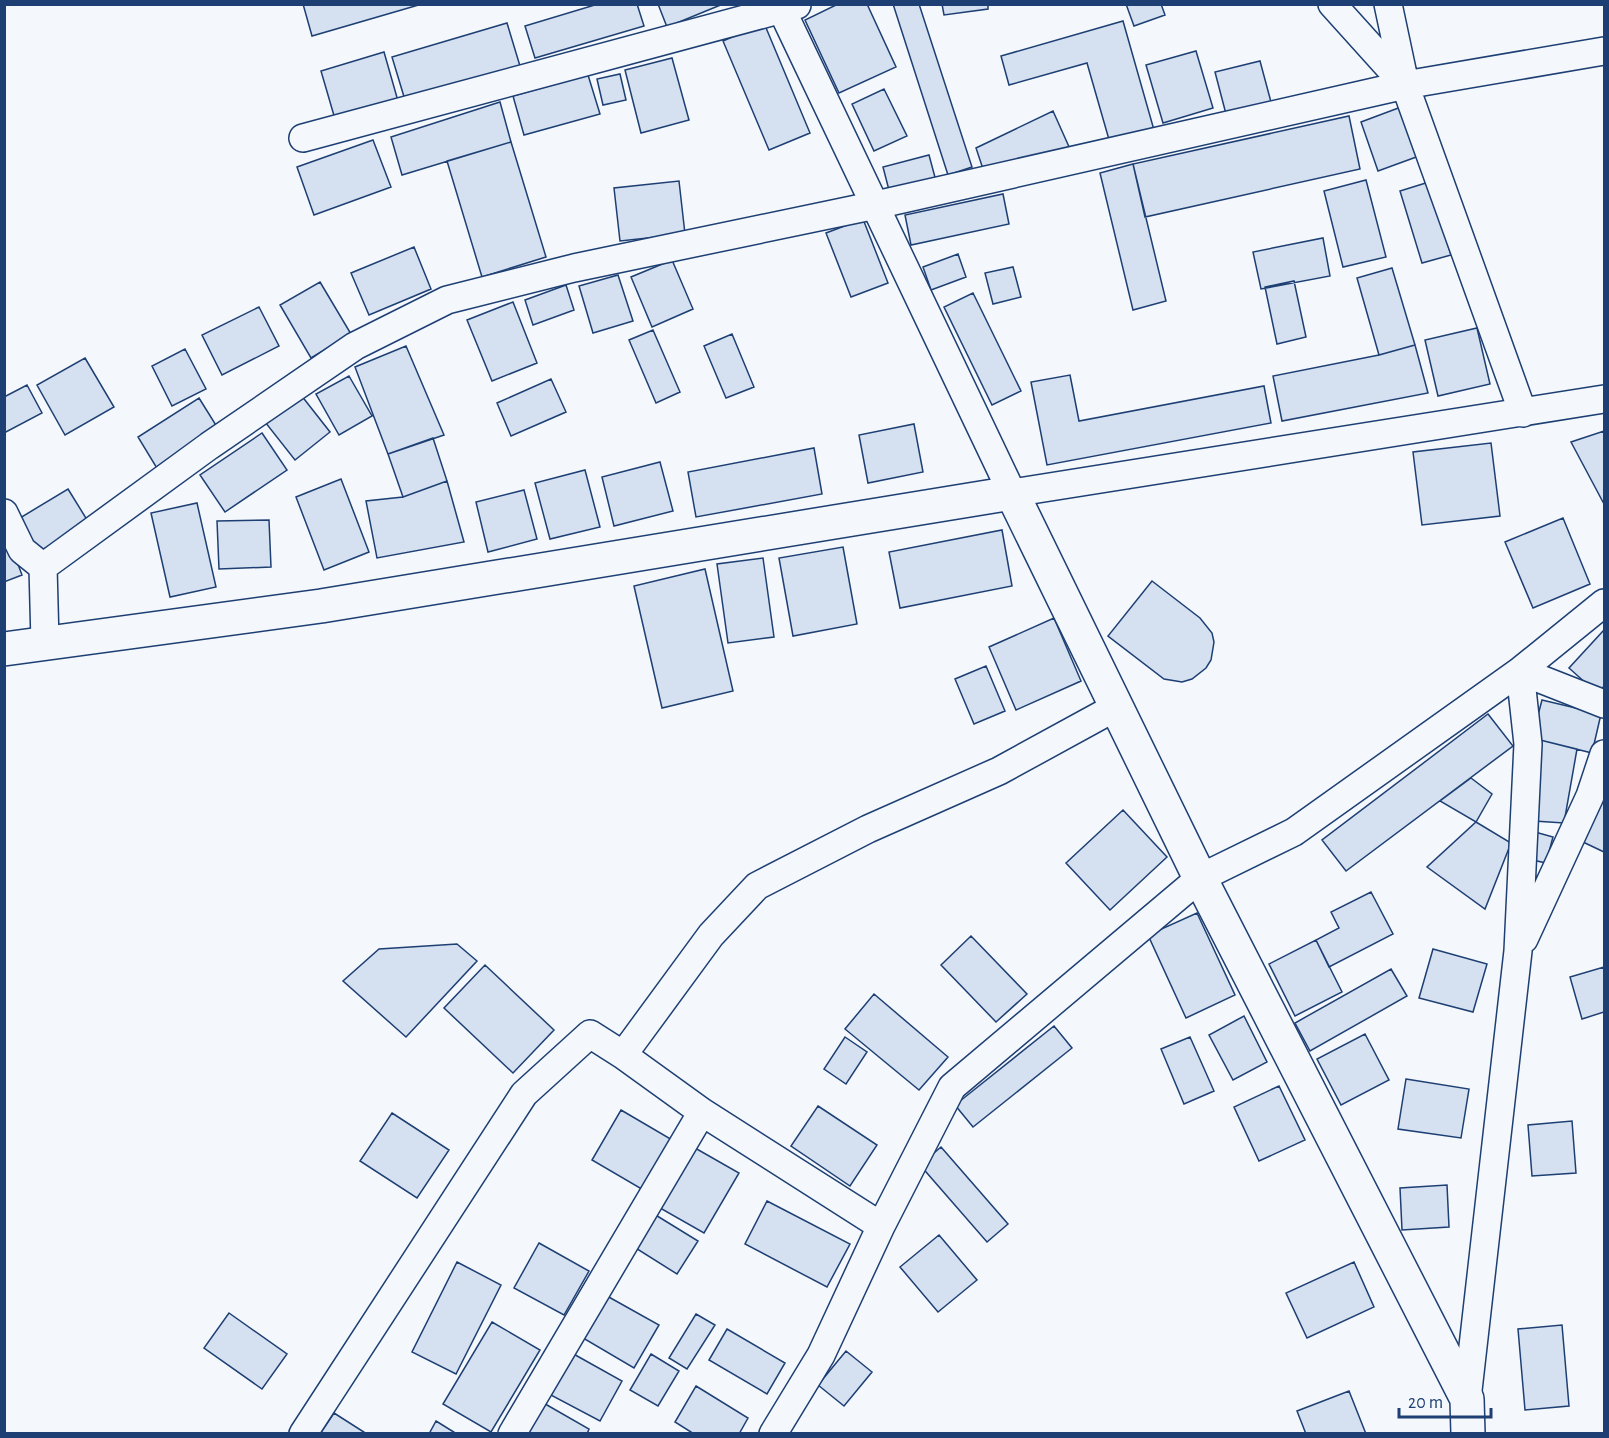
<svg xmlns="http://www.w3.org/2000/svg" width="1609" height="1438" viewBox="0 0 1609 1438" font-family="'Alegreya Sans',sans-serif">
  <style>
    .building { fill: #d5e0f0; stroke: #1d3f73; stroke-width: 1.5 }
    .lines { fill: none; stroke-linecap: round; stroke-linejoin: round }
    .minor-casing { stroke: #1d3f73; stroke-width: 30 }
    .tertiary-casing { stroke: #1d3f73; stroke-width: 36 }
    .minor { stroke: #f4f7fb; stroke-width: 27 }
    .tertiary { stroke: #f4f7fb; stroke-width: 33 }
  </style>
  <rect width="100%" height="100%" fill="#f4f7fb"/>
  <path class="building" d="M303,4H422L312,36Z
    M598,4H637L644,26L535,58L525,26Z
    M658,4H723L667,27Z
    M838,4H867L896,67L839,93L805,20Z
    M893,4H919L972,167L948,175Z
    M942,4H988V9L944,15Z
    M1126,4H1161L1165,15L1134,26Z
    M1123,21L1154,130L1110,143L1087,63L1009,85L1001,56Z
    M507,23L520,66L405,100L392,57Z
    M764,23L810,133L769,150L723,41Z
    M1196,51L1213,108L1163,123L1146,65Z
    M384,52L398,101L335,119L321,71Z
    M672,58L689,120L641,133L625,70Z
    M1260,61L1271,102L1226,114L1215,72Z
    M620,74L626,100L603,105L597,79Z
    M588,75L600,114L524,135L513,96Z
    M884,89L907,136L874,151L852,104Z
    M500,102L511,142L402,175L391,137Z
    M1401,107L1419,156L1378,171L1361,122Z
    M1053,111L1070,149L984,172L976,148Z
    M1349,116L1360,169L1145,217L1133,164Z
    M373,140L391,187L314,215L297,167Z
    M511,142L546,257L482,277L447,161Z
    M929,155L936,181L890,194L883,167Z
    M1133,164L1166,301L1133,310L1100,173Z
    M1366,180L1386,257L1343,267L1324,191Z
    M679,181L685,234L620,241L614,188Z
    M1429,182L1451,255L1422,263L1400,191Z
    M1003,194L1009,224L911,245L905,215Z
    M863,219L888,283L851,297L826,233Z
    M1323,238L1330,276L1261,289L1253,252Z
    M414,247L431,289L369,315L351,273Z
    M958,254L966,277L931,290L923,267Z
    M672,260L693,309L652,327L631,277Z
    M1013,267L1021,297L993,304L985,273Z
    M1392,268L1415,345L1379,355L1357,278Z
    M618,275L633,321L593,333L579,286Z
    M1294,281L1306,337L1277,344L1265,287Z
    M320,282L351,334L311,358L280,305Z
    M566,285L574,310L533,325L525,300Z
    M973,293L1021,391L992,405L944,307Z
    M513,302L537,363L492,381L467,320Z
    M259,307L279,346L222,375L202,335Z
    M1477,328L1490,384L1438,396L1425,340Z
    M653,330L680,392L656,403L629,340Z
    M732,334L754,387L726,398L704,346Z
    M1415,345L1428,393L1282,421L1273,376L1379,355Z
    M406,346L444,435L388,454L355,367Z
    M185,349L206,389L172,406L152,366Z
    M85,358L114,407L65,435L37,385Z
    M1070,375L1079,421L1264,386L1271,423L1047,465L1031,382Z
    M349,376L372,416L339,435L316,394Z
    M551,379L566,412L511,436L497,403Z
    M27,385L42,413L4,433V397Z
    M301,395L330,432L295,460L265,422Z
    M199,398L219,430L158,470L138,437Z
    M914,424L923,472L868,483L859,435Z
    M1604,431V504L1571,442Z
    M262,433L287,470L225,512L200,475Z
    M433,438L447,481L403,497L388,454Z
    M1491,443L1500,516L1422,525L1413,452Z
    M814,448L822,494L696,517L688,472Z
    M660,462L673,511L614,526L602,477Z
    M585,470L600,527L550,539L535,483Z
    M341,479L369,552L324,570L296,497Z
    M447,481L464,542L377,558L366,501L403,497Z
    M68,489L89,523L35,554L15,521Z
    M524,490L537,539L488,552L476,502Z
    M197,503L216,587L170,597L151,513Z
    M1563,518L1590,584L1533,608L1505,542Z
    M269,520L271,567L219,569L217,521Z
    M1002,530L1012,586L900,608L889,552Z
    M10,543L22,575L4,582V545Z
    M843,547L857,624L793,636L779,558Z
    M763,558L774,637L728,643L717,564Z
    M705,569L733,691L662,708L634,586Z
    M1152,581L1200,618L1212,633L1214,642L1211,660L1206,668L1192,679L1182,682L1164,679L1108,636Z
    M1054,618L1081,681L1016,710L989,647Z
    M1604,630V686L1598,694L1569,668Z
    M986,666L1005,711L974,724L955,679Z
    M1542,700L1601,714L1592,753L1532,738Z
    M1488,714L1513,746L1346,871L1322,840Z
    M1532,738L1577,749L1564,823L1534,821Z
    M1471,778L1492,794L1476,822L1440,801Z
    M1604,786V852L1583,842Z
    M1123,810L1167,857L1110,910L1066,863Z
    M1476,822L1511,843L1485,909L1427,867Z
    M1535,832L1553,837L1546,863L1528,859Z
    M1371,892L1393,934L1329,967L1316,940L1339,928L1331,912Z
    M1197,913L1235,995L1186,1018L1148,935Z
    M971,936L1027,994L996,1022L941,965Z
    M1316,940L1342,992L1295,1016L1269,964Z
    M457,944L477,961L406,1037L343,981L379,949Z
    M1433,949L1487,964L1473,1012L1419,998Z
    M485,965L554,1030L513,1073L444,1008Z
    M1604,967V1012L1582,1019L1570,977Z
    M1391,969L1407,996L1310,1051L1295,1023Z
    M874,994L948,1057L919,1090L845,1029Z
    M1244,1016L1267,1062L1233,1080L1209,1035Z
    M1054,1026L1072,1048L973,1127L955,1105Z
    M1365,1034L1389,1080L1341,1105L1317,1059Z
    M845,1037L867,1052L846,1084L824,1069Z
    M1190,1037L1214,1091L1184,1104L1161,1049Z
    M1406,1079L1469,1089L1461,1138L1398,1129Z
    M1279,1086L1305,1140L1259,1161L1234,1107Z
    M818,1106L877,1145L850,1186L791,1146Z
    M621,1110L674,1141L645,1191L592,1160Z
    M392,1113L449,1150L417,1198L360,1161Z
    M1572,1121L1576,1173L1532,1176L1528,1125Z
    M688,1144L739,1173L704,1233L653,1204Z
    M941,1147L1008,1224L987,1242L920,1165Z
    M1447,1185L1449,1227L1402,1230L1400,1188Z
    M767,1201L850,1244L827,1287L745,1244Z
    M654,1214L698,1241L677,1274L634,1247Z
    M939,1235L977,1280L938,1312L900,1267Z
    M539,1243L589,1271L564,1315L514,1288Z
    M457,1262L501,1285L456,1374L412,1352Z
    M1354,1262L1374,1307L1307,1338L1286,1293Z
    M607,1296L659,1325L634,1368L583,1338Z
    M229,1313L287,1354L262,1389L204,1348Z
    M696,1314L715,1325L687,1369L669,1358Z
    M492,1322L540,1350L491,1432L443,1404Z
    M1562,1325L1569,1406L1525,1410L1518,1329Z
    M727,1329L785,1363L767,1394L709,1360Z
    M846,1351L872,1372L844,1406L818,1385Z
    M570,1352L622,1381L600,1421L547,1393Z
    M651,1354L679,1371L658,1406L630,1390Z
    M696,1386L748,1418L739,1434H694L675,1422Z
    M1349,1391L1366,1434H1306L1297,1411Z
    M540,1401L589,1429L587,1434H521Z
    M334,1413L367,1434H320Z
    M436,1421L457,1434H429Z"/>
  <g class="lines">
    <g class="minor-casing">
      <path id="minor" d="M779,4L1012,493L1604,399
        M1332,4L1405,85L1523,413
        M1388,4L1405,84
        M303,138L797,5
        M4,513L22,550L43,567
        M45,642L43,567L209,446L355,346L447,300L574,268L876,205L1405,85L1604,51
        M1524,939L1590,796L1604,754
        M623,1055L711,935L757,886L868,829L999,771L1116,707
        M1467,1399L1518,951L1528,744L1520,671L1604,704
        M303,1434L524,1094L590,1034L623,1055L702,1112L881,1226
        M512,1434L702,1112
        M773,1434L821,1355L881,1226L952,1087L1200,878L1294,832L1520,671L1604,603"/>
    </g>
    <g class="tertiary-casing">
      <path id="tertiary" d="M4,649L321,606L1012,493L1200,878L1467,1399L1468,1434"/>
    </g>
    <use href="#minor" class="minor"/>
    <use href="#tertiary" class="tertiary"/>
  </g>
  <rect width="1609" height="1438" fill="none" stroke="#1d3f73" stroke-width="12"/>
  <path d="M1399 1408v9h92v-9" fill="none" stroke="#1d3f73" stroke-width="3"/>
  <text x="1408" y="1408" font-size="18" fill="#1d3f73" stroke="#f4f7fb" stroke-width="4.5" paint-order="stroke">20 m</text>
</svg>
